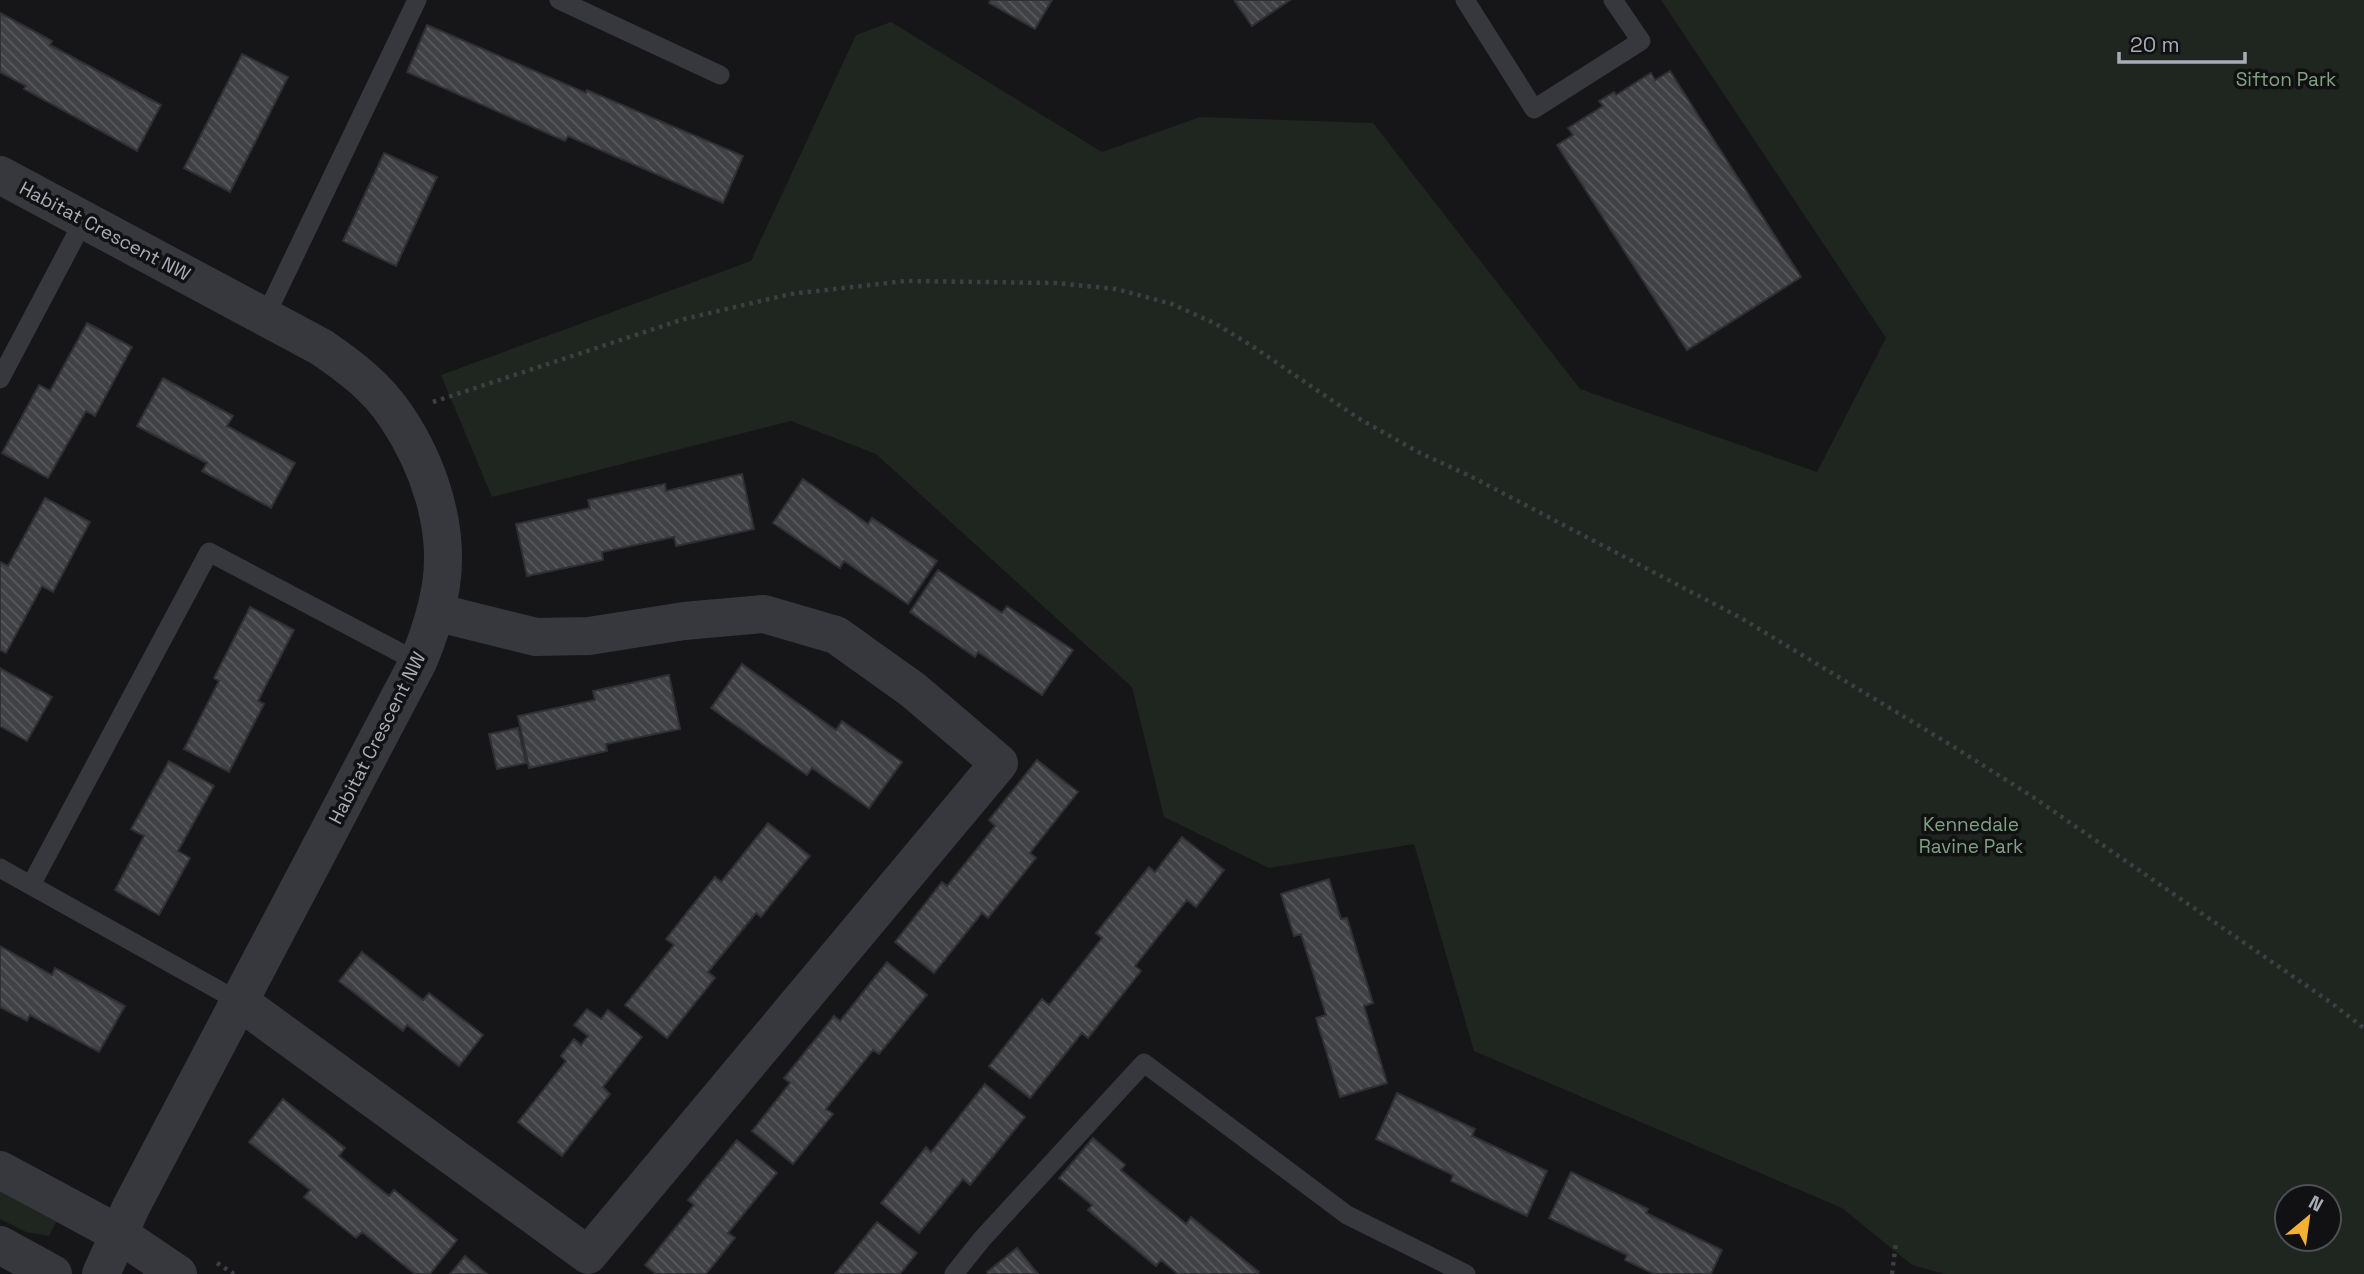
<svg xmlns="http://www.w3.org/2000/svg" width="2364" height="1274" viewBox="0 0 2364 1274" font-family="'Space Grotesk',sans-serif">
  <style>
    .green { fill: #1e261f; fill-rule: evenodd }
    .building { fill: url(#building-back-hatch); stroke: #303034; stroke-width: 2 }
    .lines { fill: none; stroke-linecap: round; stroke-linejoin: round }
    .path { stroke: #3d3f44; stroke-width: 4.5; stroke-dasharray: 3.5 5; stroke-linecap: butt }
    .service { stroke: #37383d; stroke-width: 19 }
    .minor { stroke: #37383d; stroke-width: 38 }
    .tertiary { stroke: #37383d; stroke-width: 38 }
    .labels { text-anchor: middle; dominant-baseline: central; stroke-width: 7; stroke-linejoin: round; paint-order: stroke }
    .park-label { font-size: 19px; fill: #7fa381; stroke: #111113 }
    .street-label { font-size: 19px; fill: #a8adb8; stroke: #111113 }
  </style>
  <defs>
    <pattern id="building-back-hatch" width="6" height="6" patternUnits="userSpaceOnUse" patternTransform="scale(1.75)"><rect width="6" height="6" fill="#404145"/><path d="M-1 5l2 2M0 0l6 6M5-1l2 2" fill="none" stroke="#595a5e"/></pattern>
  </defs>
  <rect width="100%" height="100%" fill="#161618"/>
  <path class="green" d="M1661,0H2364V1274H1945L1912,1265L1842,1208L1474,1051L1414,844L1269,868L1164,817L1132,687L876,454L791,421L492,497L441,375L751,261L856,35L891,22L1102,152L1200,117L1373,123L1580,389L1817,472L1886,338ZM2287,1197H2329V1239H2287Z
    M0,1191L56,1222L49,1236L26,1232L0,1219Z"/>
  <path class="building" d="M991,0H1052L1035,29L989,3Z
    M1234,0H1290L1252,26Z
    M0,13L52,41L50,45L161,105L137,151L24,89L26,86L0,72Z
    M427,25L586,93L587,90L743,156L723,203L568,136L565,141L407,72Z
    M242,54L288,77L230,192L184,168Z
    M1670,71L1801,277L1687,350L1557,145L1573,135L1568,128L1603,106L1599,101L1614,92L1616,95L1651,73L1655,80Z
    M384,153L437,177L396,266L343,241Z
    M87,323L132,347L95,416L86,411L48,478L2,453L39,385L50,391Z
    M163,378L233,416L227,426L295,463L271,508L202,471L207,463L137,426Z
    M742,474L754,529L676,546L674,537L602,552L603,560L527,576L516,524L590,508L588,500L665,484L666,491Z
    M803,479L868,524L872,518L937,561L908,604L844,561L840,568L773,523Z
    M45,498L90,522L53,592L42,586L6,653L0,650V562L8,566Z
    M938,570L1002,613L1007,606L1073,650L1042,695L978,652L975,657L910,612Z
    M250,607L294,630L258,701L264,704L229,772L184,749L219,681L214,678Z
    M742,664L836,730L842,721L902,762L869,808L812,768L807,775L711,708Z
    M0,668L52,697L27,741L0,726Z
    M669,675L680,729L606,744L607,751L529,768L518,716L595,700L593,691Z
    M518,728L526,763L497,769L489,734Z
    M1037,760L1078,792L1030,853L1036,858L988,918L982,913L934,973L895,942L942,882L947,886L995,826L989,820Z
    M169,761L214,786L178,851L190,858L159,915L115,890L144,836L131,829Z
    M768,823L810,856L761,917L756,913L708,972L715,978L667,1038L625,1005L674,945L666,939L715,877L721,882Z
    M1182,837L1224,870L1196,907L1187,900L1135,966L1141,971L1088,1038L1082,1033L1030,1098L989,1066L1042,999L1049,1005L1102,938L1096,933L1149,867L1155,872Z
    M1329,879L1341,919L1347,918L1373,1003L1364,1006L1387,1083L1340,1097L1316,1018L1326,1015L1301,934L1294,936L1281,894Z
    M0,946L52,975L55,968L125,1006L99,1052L30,1015L27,1021L0,1007Z
    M362,952L423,1000L429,993L483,1035L459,1066L407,1025L403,1031L339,981Z
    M887,962L927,995L879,1054L873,1050L826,1109L833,1114L793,1164L752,1131L790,1083L784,1078L834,1016L840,1021Z
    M587,1009L601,1019L608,1010L642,1037L603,1087L610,1094L562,1156L518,1122L566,1061L561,1056L574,1039L581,1045L588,1036L574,1025Z
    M985,1084L1025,1117L970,1185L963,1179L919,1233L881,1203L926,1147L931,1152Z
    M1397,1093L1475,1129L1472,1136L1547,1171L1527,1216L1451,1181L1453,1175L1376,1139Z
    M283,1099L345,1148L339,1156L389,1196L394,1190L457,1240L430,1274H415L362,1232L356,1238L304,1197L310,1190L249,1142Z
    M1093,1138L1125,1165L1121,1170L1186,1224L1191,1217L1259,1272L1257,1274H1178L1161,1260L1156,1266L1088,1210L1092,1205L1059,1178Z
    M737,1140L777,1173L728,1233L735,1238L706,1274H656L645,1265L694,1205L688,1200Z
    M1571,1172L1648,1209L1646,1213L1722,1250L1711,1274H1654L1625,1260L1627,1255L1549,1218Z
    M877,1222L917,1253L900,1274H835Z
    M1017,1248L1038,1274H988L987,1272Z
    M465,1256L487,1274H450Z"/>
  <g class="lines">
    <path class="path" d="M433,402L684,319L791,294L905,281L1055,283L1116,289L1172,304L1216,324L1252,346L1358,418L1420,453L1470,476L1741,618L1954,747L2033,797L2330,1002L2364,1028
      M217,1263L234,1274
      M1892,1274L1896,1242"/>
    <path class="service" d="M559,0L720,75
      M1465,0L1534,109L1641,41L1613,0
      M265,317L417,0
      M0,379L84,220
      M0,868L240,1002
      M31,885L209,552L418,662
      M954,1274L982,1239L1144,1063L1347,1215L1466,1274"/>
    <path class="minor" d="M0,175L321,347C349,366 377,387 396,416C428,463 450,527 441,585C437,611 428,638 418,662L131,1207L101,1274
      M240,1002L588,1255L999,763L913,690L836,635L764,614L684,621L589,636L536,637L435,612"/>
    <path class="tertiary" d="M0,1170L119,1234L178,1274
      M0,1245L53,1274"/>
  </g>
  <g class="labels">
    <g class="park-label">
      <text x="2286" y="79">Sifton Park</text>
      <text x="1971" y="824">Kennedale<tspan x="1971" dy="22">Ravine Park</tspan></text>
    </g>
    <g class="street-label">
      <text transform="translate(105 231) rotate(28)">Habitat Crescent NW</text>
      <text transform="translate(377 738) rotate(-63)">Habitat Crescent NW</text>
    </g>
  </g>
  <g transform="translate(2308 1218) rotate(29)"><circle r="33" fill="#111113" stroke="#4d4f55" stroke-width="2"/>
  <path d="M0-5L12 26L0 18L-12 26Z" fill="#f2b134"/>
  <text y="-10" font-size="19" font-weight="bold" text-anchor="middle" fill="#a8adb8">N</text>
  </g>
  <path d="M2119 52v10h126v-10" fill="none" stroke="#a8adb8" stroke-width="3.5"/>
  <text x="2130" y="52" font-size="21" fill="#a8adb8" stroke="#111113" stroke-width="5" paint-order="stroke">20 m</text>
</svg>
